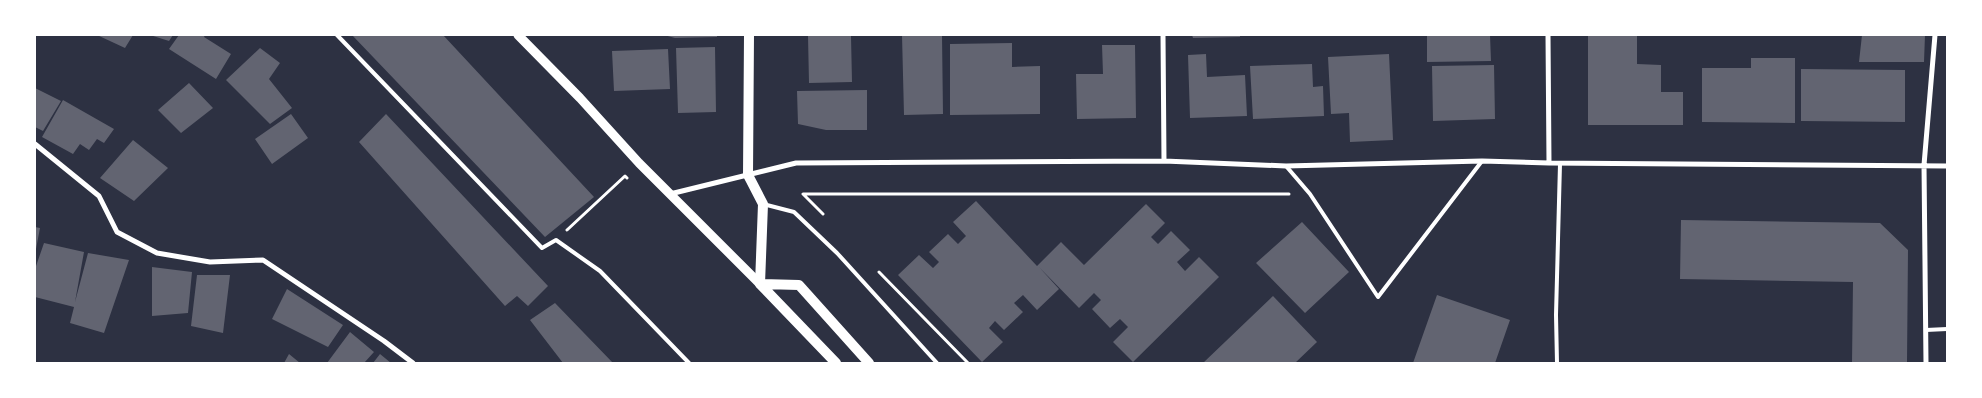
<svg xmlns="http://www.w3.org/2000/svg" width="1982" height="398" viewBox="0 0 1982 398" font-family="Ubuntu,sans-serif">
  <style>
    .building { fill: #626471 }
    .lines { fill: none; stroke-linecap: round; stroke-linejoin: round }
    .path { stroke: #fff; stroke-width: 3 }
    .service { stroke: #fff; stroke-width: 4 }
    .minor { stroke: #fff; stroke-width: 5 }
    .tertiary { stroke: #fff; stroke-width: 9 }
    .secondary { stroke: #fff; stroke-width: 10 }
  </style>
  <rect width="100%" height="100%" fill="#2d3142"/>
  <path class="building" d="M97,35H133L125,48Z
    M150,35H173L169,41Z
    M179,35H205L204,37L231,54L216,79L169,49Z
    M352,35H443L594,197L545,237Z
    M664,35H717V37L675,38Z
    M902,35H942L943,114L904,115Z
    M1192,35H1240V37L1193,38Z
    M1427,35H1490L1491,61L1427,62Z
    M1588,35H1637V64L1661,65V92H1683V125H1588Z
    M1862,35H1925L1924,62H1859Z
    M808,36H851L852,82L809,83Z
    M1012,43V67L1040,66V114L950,115V44Z
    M1102,45H1135L1136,118L1077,119L1076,74H1103Z
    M715,47L716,112L678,113L676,48Z
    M260,48L280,63L269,79L292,108L270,124L226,80Z
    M668,49L670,89L614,91L612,51Z
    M1206,54L1207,77L1245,75L1247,116L1190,118L1188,55Z
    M1389,54L1393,140L1350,142L1349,113L1331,114L1328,57Z
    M1751,58H1795V123L1702,122V68H1751Z
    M1312,64L1313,87L1323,86L1324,116L1253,119L1250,66Z
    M1494,65L1495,119L1433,121L1432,66Z
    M1801,69L1905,70V122L1801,121Z
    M189,83L213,108L181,133L158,110Z
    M35,88L61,101L43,131L35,127Z
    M867,90V130H826L798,124L797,91Z
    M63,100L114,129L104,143L97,139L89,150L80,144L73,154L42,137Z
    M291,114L308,138L272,164L255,139Z
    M386,114L548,286L528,306L517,296L505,306L359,142Z
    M133,140L168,168L134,201L100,178Z
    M976,201L1037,266L1061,242L1084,265L1146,204L1165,223L1151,237L1158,244L1171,231L1190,250L1177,262L1185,271L1199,257L1219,277L1133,362L1113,342L1128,327L1120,319L1110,328L1092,309L1101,300L1094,293L1079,308L1039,267L1059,289L1037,310L1023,295L1014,303L1023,312L1004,330L995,321L989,328L1003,342L982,362L898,275L919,255L933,268L939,262L929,252L948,234L958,244L966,236L953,222Z
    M1681,220L1880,223L1908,250L1907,363H1852L1853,282L1680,279Z
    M1302,222L1349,272L1305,313L1256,263Z
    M35,227L40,228L36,249H35Z
    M44,243L84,252L75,302L88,253L129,260L104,333L70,323L74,307L35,297V269Z
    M152,267L192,272L188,313L152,316Z
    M197,275H230L223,333L191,326Z
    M287,289L343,325L328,347L272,319Z
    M1437,295L1510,320L1495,363H1413Z
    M1273,296L1317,342L1295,363H1203Z
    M555,303L613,363H563L530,320Z
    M350,332L374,352L364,363H327Z
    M289,354L300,363H284Z
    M380,354L391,363H373Z"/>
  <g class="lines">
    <path class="path" d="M823,214L803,194H1289
      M567,230L625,176L627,178
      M879,272L968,363"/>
    <path class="service" d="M337,35L542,248L556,240L600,271L689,363
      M1286,166L1310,194L1378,297L1482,161
      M763,204L794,212L837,253L937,363
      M1926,330L1947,329
      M1557,363L1556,315L1560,164"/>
    <path class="minor" d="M1163,35L1164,161
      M1548,35L1549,163
      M35,144L99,196L117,232L157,253L210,262L263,260L384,341L413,363
      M670,194L796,163L1164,161L1286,166L1482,161L1549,163L1947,166
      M1926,363L1924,165L1935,35"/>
    <path class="tertiary" d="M518,35L580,98L639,163L760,284"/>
    <path class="secondary" d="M749,35L748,175L763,204L760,284
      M760,284L799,285L869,363
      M760,284L836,363"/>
  </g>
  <rect width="1982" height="398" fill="none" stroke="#ffffff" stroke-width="72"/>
</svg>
